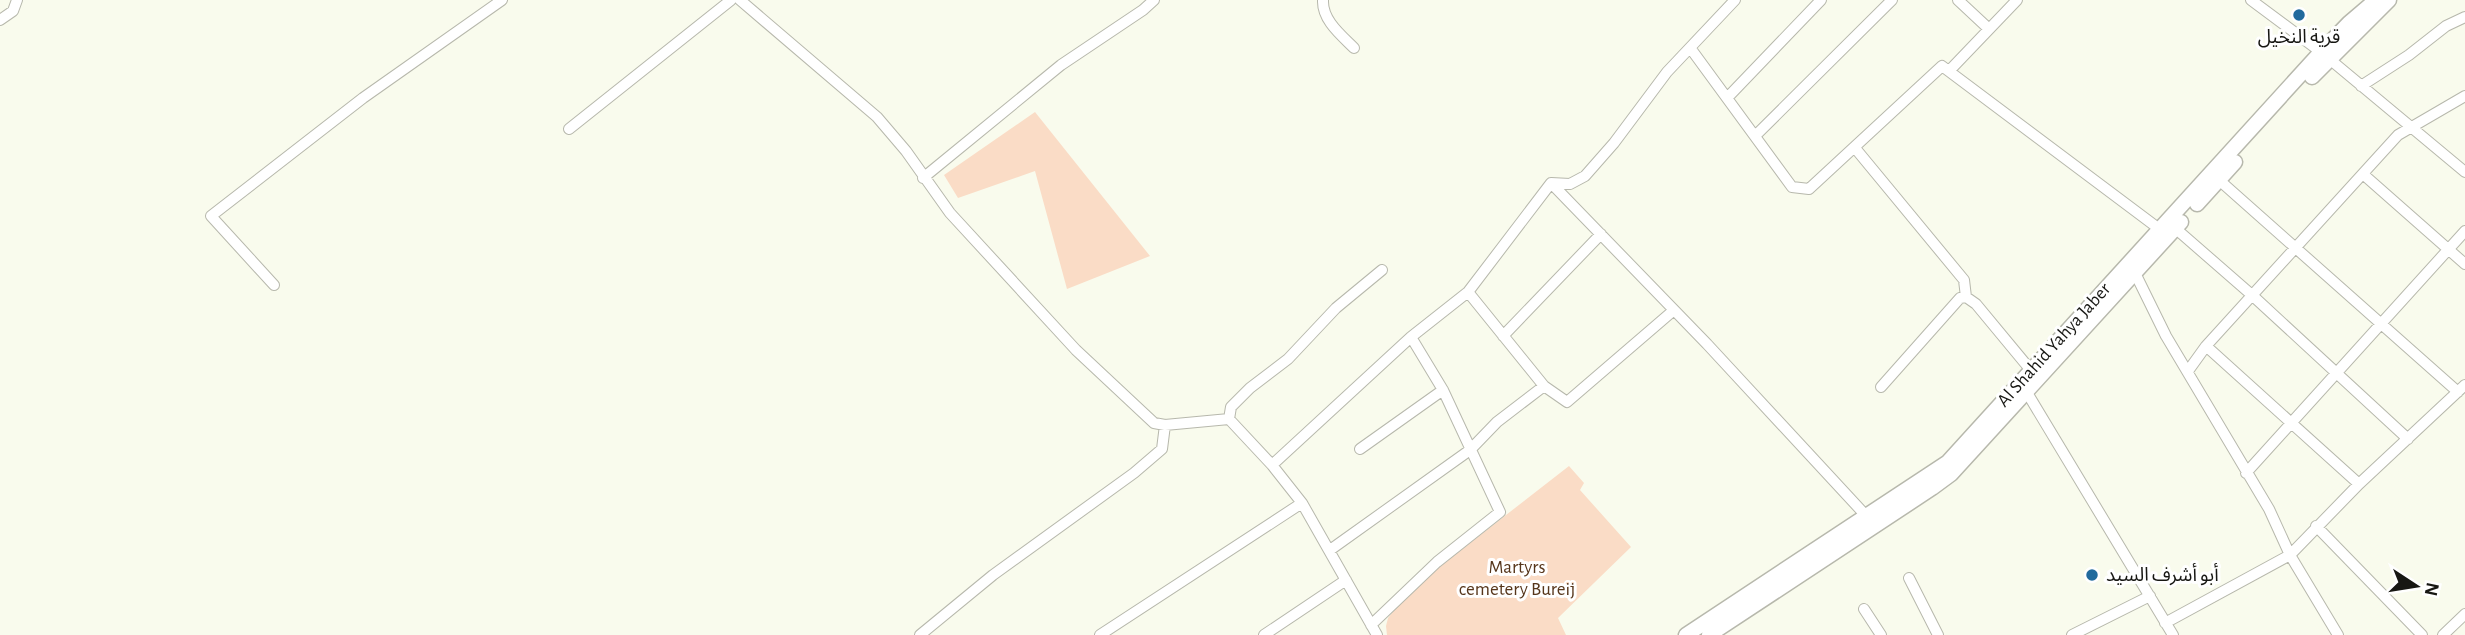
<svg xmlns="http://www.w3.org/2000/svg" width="2465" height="635" viewBox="0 0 2465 635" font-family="'Alegreya Sans','Noto Sans Arabic',sans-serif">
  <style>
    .green { fill: #fadcc6 }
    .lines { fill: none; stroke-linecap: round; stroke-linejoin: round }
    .street-casing { stroke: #b7b8ac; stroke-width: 12 }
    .secondary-casing { stroke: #b7b8ac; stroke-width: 17 }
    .street { stroke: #fff; stroke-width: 10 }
    .secondary { stroke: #fff; stroke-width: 14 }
    .poi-dot { fill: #216a9d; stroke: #fff; stroke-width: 2.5 }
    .labels { text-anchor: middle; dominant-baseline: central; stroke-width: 6; stroke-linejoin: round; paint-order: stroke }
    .poi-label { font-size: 19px; fill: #171713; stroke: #fff }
    .street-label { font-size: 19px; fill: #171713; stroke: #fff }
    .park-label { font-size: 19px; fill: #56361b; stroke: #fff }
  </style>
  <rect width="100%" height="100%" fill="#f9fbed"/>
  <path class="green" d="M1035,112L1150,256L1067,289L1035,171L958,198L944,175Z
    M1569,466L1584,483L1580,490L1631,547L1558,618L1566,635H1387L1386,626L1388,618L1402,600L1434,571Z"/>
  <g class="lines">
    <g class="street-casing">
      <path id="street" d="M740,0L877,117L906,151L950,213L1076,350L1154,423L1165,425L1229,419L1272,465L1302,503L1377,635
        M1323,0C1322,20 1341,35 1354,48
        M1958,0L1989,29
        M2251,0L2321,52L2465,172
        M0,20L13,11L17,0
        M1691,49L1792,187L1809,189L1942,66L2162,231
        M1949,71L2017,0
        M2361,86L2409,55L2446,26L2465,17
        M1727,98L1821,0
        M569,129L731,0
        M1756,135L1892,0
        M1855,148L1964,280L1966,297
        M2364,175L2465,264
        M923,178L1061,65L1143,10L1154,0
        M2219,180L2458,392
        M1551,183L1707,344L1870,520
        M2175,228L2253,296L2408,439
        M2135,273L2166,336L2269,509L2290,555L2338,635
        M274,285L211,216L363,98L502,0
        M1468,292L1544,386L1567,402L1674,310
        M1503,336L1601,234
        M2206,346L2359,484
        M2188,371L2206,346L2398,135L2465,96
        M1881,387L1960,298L1966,297L1976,304L2034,374
        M2026,391L2173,635
        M1229,419L1231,407L1250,388L1288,359L1336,308L1382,270
        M1360,449L1443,390
        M1272,465L1411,337L1468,292L1551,183L1570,184L1585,176L1614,143L1667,72L1735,0
        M2246,473L2465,231
        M2316,526L2422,635
        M1330,550L1470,450L1497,422L1544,386
        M1909,578L1938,635
        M1864,609L1881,635
        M2165,623L2290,555L2359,484L2465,385
        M1371,625L1437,562L1500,512L1443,390L1411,337
        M920,635L993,575L1134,473L1162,449L1165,425
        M1100,635L1302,503
        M1264,635L1346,580
        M2072,635L2150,596
        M2443,635L2465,614"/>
    </g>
    <g class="secondary-casing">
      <path id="secondary" d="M2312,77L2389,0
        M2197,204L2235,162
        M1686,635L1948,462L2321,52L2349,23L2376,0
        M1709,635L1932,488L1951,474L2181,222"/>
    </g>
    <use href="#street" class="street"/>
    <use href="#secondary" class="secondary"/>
  </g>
  <g class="poi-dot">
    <circle cx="2299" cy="15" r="7"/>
    <circle cx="2092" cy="575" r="7"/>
  </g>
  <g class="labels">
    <g class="poi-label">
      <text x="2299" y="37">قرية النخيل</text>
      <text x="2106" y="575" text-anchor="start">أبو أشرف السيد</text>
    </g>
    <g class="street-label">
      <text transform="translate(2054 345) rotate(-48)">Al Shahid Yahya Jaber</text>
    </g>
    <g class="park-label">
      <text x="1517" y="567">Martyrs<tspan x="1517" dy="22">cemetery Bureij</tspan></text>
    </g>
  </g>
  <g transform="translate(2416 586) rotate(102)" stroke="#ffffff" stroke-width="5" paint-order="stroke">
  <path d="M0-5L12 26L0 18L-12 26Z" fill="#171713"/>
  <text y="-10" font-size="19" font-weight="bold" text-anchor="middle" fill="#171713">N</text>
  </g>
</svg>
